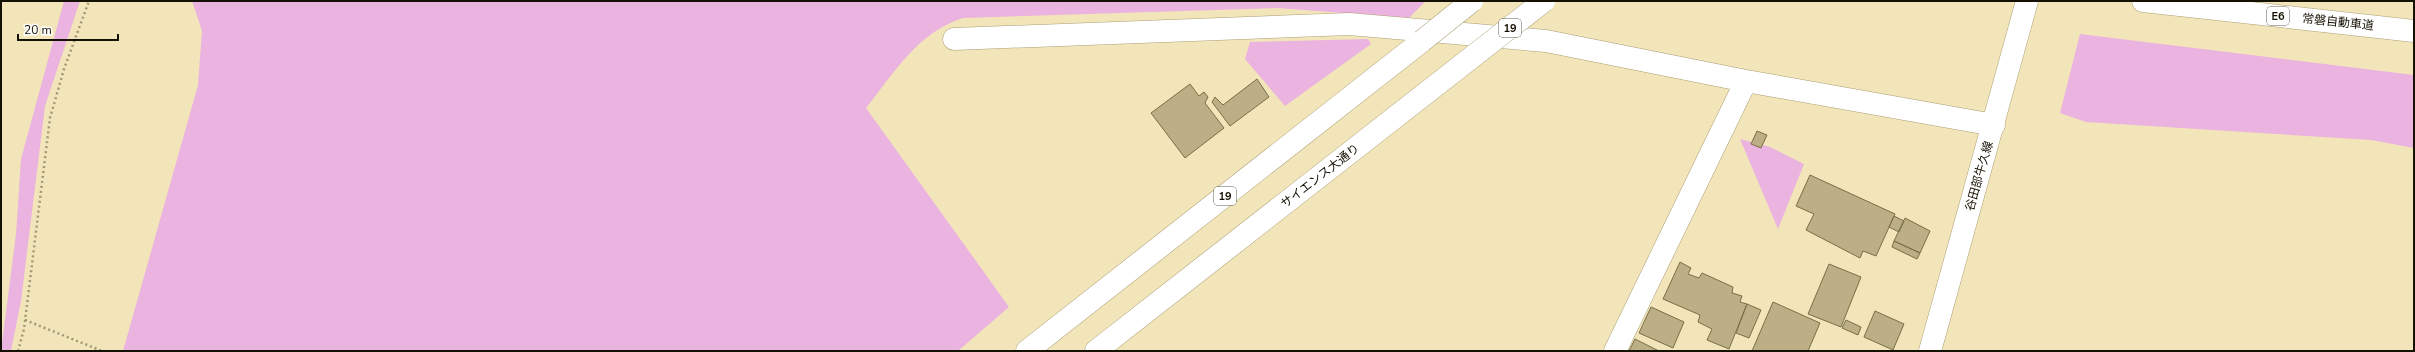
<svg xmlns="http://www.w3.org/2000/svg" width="2415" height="352" viewBox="0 0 2415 352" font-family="'Nunito Sans','Noto Sans JP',sans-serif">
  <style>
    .green { fill: #ebb3e0 }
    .building { fill: #bcaf86; stroke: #7a6e46 }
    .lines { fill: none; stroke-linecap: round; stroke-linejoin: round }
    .minor-casing { stroke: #ac9f76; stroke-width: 23 }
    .secondary-casing { stroke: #ac9f76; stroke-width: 23 }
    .primary-casing { stroke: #ac9f76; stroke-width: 23 }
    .motorway-casing { stroke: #ac9f76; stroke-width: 23 }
    .path { stroke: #a29877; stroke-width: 2.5; stroke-dasharray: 2 3; stroke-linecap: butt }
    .minor { stroke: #fff; stroke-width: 22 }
    .secondary { stroke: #fff; stroke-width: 22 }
    .primary { stroke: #fff; stroke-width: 22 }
    .motorway { stroke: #fff; stroke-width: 22 }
    .primary-bridge-casing { stroke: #ac9f76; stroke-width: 23; stroke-linecap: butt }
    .primary-bridge { stroke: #fff; stroke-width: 22 }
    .labels { text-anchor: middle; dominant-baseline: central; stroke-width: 4; stroke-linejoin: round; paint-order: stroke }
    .shield { fill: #fff; stroke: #5a584e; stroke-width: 1 }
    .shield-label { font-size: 11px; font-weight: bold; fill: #141002 }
    .street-label { font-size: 12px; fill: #141002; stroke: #fff }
  </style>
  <rect width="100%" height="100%" fill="#f2e5ba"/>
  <path class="green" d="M64,1H80L45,106L21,301L11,351H1L16,234L21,159Z
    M192,1H1426L1409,18L1277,8L963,18C917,33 895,72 866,108L1009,307L958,351H123L198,85L202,31Z
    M2080,34L2414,75V148L2371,140L2086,122L2060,113Z
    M1368,39L1371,44L1285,106L1245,59L1250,42Z
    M1740,139L1770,147L1804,164L1778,229Z"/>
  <path class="building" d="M1257,79L1269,97L1230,126L1212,102L1215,97L1223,105Z
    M1190,84L1199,96L1204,92L1208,97L1205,103L1224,128L1185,158L1151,113Z
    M1757,131L1767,135L1761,148L1751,144Z
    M1810,175L1895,214L1876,256L1863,251L1860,258L1806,230L1814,214L1796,206Z
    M1894,216L1904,221L1899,232L1889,227Z
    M1905,218L1930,231L1920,253L1894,241Z
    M1894,241L1920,253L1917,259L1892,247Z
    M1680,262L1691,268L1688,274L1699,278L1702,273L1733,287L1732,293L1742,296L1740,302L1747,304L1729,349L1707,340L1712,329L1698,322L1700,315L1663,299Z
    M1829,264L1861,277L1841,327L1808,314Z
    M1773,302L1820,323L1808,351H1752Z
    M1747,304L1761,310L1749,338L1736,333Z
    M1651,307L1684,322L1673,348L1639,333Z
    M1875,311L1904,324L1893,350L1864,337Z
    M1846,320L1861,327L1858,335L1842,328Z
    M1635,339L1659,351H1629Z"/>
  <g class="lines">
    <g class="minor-casing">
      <path id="minor" d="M954,39L1349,24L1546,41L1746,81L1994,125
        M1615,351L1746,81"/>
    </g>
    <g class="secondary-casing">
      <path id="secondary" d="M1930,351L2027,1"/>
    </g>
    <g class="primary-casing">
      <path id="primary" d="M1027,351L1422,41
        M1096,351L1476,54"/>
    </g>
    <g class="motorway-casing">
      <path id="motorway" d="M2143,1L2414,31"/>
    </g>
    <path class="path" d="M25,320L102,351
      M18,351L24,329L50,118L64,69L89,1"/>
    <use href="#minor" class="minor"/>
    <use href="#secondary" class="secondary"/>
    <use href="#primary" class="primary"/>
    <use href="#motorway" class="motorway"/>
    <g class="primary-bridge-casing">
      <path id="primary-bridge" d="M1422,41L1472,1
        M1476,54L1544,1"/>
    </g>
    <use href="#primary-bridge" class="primary-bridge"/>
  </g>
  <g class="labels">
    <g class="shield">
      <rect x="2267" y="7" width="22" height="18" rx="3"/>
      <rect x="1499" y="19" width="22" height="18" rx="3"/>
      <rect x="1214" y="187" width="22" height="18" rx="3"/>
    </g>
    <g class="shield-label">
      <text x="2278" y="16">E6</text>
      <text x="1510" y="28">19</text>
      <text x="1225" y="196">19</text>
    </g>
    <g class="street-label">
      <text transform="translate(2338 22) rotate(6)">常磐自動車道</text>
      <text transform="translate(1320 176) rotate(-38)">サイエンス大通り</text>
      <text transform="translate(1979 176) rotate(-74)">谷田部牛久線</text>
    </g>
  </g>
  <rect width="2415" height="352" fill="none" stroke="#141002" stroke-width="4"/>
  <path d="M18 34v6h100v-6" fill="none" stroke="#141002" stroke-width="2"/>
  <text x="24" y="34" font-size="12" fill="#141002" stroke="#ffffff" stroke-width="3" paint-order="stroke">20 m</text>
</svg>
